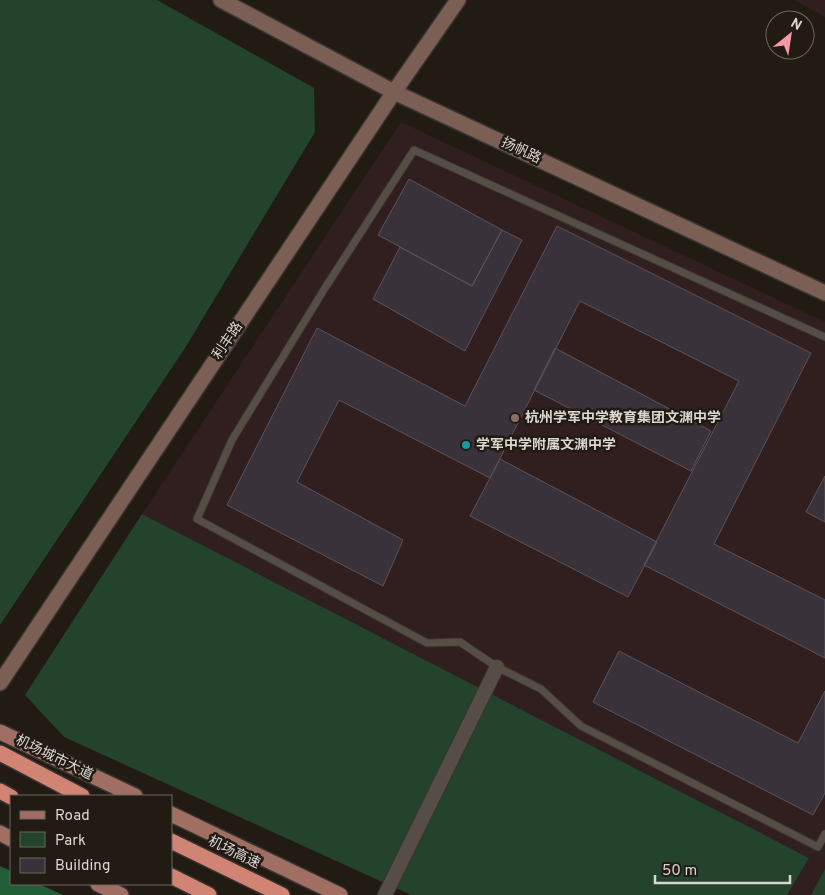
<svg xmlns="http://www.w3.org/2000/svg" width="825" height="895" viewBox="0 0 825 895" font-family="Overpass,'Noto Sans SC',sans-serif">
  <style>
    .education { fill: #311e1f }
    .green { fill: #23432d }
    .forest { fill: #225d38 }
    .building { fill: #3a323a; stroke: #5b535b }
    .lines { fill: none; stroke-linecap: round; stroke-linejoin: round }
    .lane-casing { stroke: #393430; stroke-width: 9 }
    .street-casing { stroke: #393430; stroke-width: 16 }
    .secondary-casing { stroke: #393430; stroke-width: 18 }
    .primary-casing { stroke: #393430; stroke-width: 18 }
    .highway-casing { stroke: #393430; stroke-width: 18 }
    .lane { stroke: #564e46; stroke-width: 7 }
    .street { stroke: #564e46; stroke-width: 14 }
    .secondary { stroke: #7b5e54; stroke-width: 15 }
    .primary { stroke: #a06e62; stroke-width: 15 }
    .highway { stroke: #d28474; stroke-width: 15 }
    .education-dot { fill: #8d6e63; stroke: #221b14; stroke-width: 2 }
    .culture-dot { fill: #0f9aa8; stroke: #221b14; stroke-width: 2 }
    .labels { text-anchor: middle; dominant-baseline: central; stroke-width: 5; stroke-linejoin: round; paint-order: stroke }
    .street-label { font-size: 14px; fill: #dbd6d1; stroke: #221b14 }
    .poi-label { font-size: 14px; font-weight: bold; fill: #dbd6d1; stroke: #221b14; text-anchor: start }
  </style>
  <rect width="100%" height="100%" fill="#221b14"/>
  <path class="education" d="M794,0H825V17Z
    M401,122L825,322V895H787L808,858L142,514Z"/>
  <path class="green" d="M0,0H157L314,88L315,132L185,348L0,625Z
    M142,514L809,858L787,895H411L64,737L25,695Z
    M825,869V895H811Z"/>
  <path class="forest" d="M0,866L11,871V884H39L63,895H0Z"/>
  <path class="building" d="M409,179L502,230L472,286L378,235Z
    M557,226L811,353L714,544L825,600V658L644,565L739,381L580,301L490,478L339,400L297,482L403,540L383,586L227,505L317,328L465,406Z
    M502,230L522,240L465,351L373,299L400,247L472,286Z
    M555,348L711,431L691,471L534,390Z
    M500,459L657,542L628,597L470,516Z
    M825,476V522L806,512Z
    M619,651L798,743L825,691V793L813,815L593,702Z"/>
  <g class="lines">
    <g class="lane-casing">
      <path id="lane" d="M825,337L414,150L325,288L232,440L197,519L427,643L460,642L497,667L541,689L581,726L818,847L825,834"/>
    </g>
    <g class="street-casing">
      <path id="street" d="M385,895L497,667"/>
    </g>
    <g class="secondary-casing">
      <path id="secondary" d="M221,0L394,92L825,293
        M0,683L394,92L458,0"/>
    </g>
    <g class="primary-casing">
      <path id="primary" d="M0,732L135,796
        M171,814L340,895
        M0,833L11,839
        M98,884L121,895"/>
    </g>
    <g class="highway-casing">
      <path id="highway" d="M0,753L82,796
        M0,791L11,797
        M171,841L282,895
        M171,876L209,895"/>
    </g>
    <use href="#lane" class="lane"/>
    <use href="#street" class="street"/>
    <use href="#secondary" class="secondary"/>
    <use href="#primary" class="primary"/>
    <use href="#highway" class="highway"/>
  </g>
  <circle class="education-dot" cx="515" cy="418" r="5"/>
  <circle class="culture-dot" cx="466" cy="445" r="5"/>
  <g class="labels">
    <g class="street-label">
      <text transform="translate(521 151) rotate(25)">扬帆路</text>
      <text transform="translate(228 341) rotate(-56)">利丰路</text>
      <text transform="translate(54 758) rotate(26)">机场城市大道</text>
      <text transform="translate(234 853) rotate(26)">机场高速</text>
    </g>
    <g class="poi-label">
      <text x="525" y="418">杭州学军中学教育集团文渊中学</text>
      <text x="476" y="445">学军中学附属文渊中学</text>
    </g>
  </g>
  <rect x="10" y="795" width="162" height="90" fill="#221b14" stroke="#6c6660"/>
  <rect x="20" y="811" width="25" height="8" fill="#a06e62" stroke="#6c6660"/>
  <text x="55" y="820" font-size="15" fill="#dbd6d1">Road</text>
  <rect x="20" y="832" width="25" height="15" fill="#23432d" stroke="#6c6660"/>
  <text x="55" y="845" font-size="15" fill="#dbd6d1">Park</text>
  <rect x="20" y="858" width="25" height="15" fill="#3a323a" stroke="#6c6660"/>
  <text x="55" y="870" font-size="15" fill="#dbd6d1">Building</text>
  <g transform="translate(790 35) rotate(30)"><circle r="24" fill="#221b14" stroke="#6c6660"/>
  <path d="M0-4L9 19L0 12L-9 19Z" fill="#f49aa6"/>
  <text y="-8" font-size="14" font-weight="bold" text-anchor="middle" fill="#dbd6d1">N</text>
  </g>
  <path d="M655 875v8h135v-8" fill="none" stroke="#dbd6d1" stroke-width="2.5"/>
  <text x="662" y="875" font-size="15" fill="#dbd6d1" stroke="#221b14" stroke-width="4" paint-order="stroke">50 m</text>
</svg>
